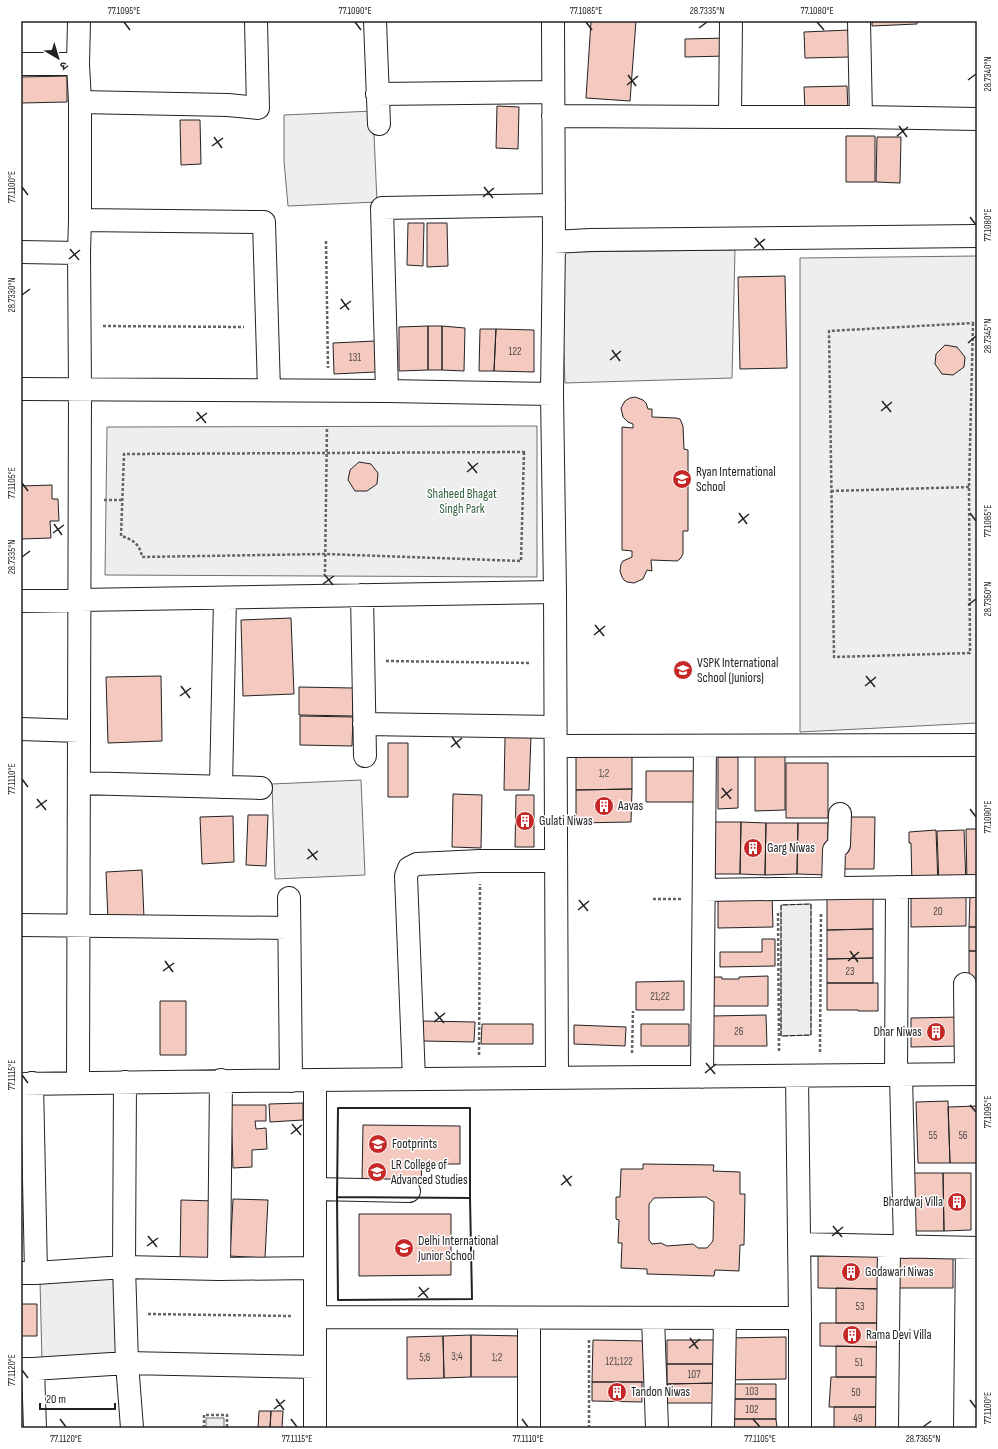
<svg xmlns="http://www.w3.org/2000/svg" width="998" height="1449" viewBox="0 0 998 1449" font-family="'Sofia Sans Condensed','Noto Sans Devanagari',sans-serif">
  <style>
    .green { fill: #eee; stroke: #6f6f6f }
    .building { fill: #f3c9c0; stroke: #222; fill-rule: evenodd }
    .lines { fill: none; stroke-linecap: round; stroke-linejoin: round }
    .minor-casing { stroke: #222; stroke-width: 24 }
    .path { stroke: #646464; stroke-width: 2.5; stroke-dasharray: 3 2; stroke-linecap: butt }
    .minor { stroke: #fff; stroke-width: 22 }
    .fence { stroke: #222; stroke-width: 1; stroke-dasharray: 5 2; stroke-linecap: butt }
    .wall { stroke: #222; stroke-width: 2 }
    .ticks { fill: none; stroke: #222; stroke-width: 1.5 }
    .labels { text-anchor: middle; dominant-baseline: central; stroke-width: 3; stroke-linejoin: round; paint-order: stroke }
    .number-label { font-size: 11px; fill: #564c4a }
    .poi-label { font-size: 13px; fill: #222; stroke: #fff; text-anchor: start }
    .park-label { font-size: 13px; fill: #2f5e38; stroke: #fff }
    .neatline { fill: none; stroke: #222; stroke-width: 1.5 }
    .ticks-label { font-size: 10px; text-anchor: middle; fill: #222 }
  </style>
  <rect width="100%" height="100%" fill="#fff"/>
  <path class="green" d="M373,111L377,202L288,206L284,161V115Z
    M735,250L732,378L565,383L560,252Z
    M977,256V723L800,732V258Z
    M537,426V577L105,575L107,427Z
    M361,780L365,875L275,879L272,784Z
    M811,904V1035L781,1036V905Z
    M120,1278L122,1361L42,1363L40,1281Z
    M206,1418H224V1428H206Z"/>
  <path class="building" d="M591,21H636L630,101L586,98Z
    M872,21H917V24L872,26Z
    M849,30L850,57L805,58L804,32Z
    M727,38V56L685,57V39Z
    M67,76V102L21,103V77Z
    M847,86L848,112L805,113L804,87Z
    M497,106L519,107L518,149L496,148Z
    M180,120H200L201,164L181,165Z
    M846,136H875V182H846Z
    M877,137H901L900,183L876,182Z
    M408,223H424L423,266L407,265Z
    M427,223H447L448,266L427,267Z
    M785,276L787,368L740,369L738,277Z
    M428,326V370L399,371V327Z
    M428,326H442V370H428Z
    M442,326L465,328L464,371L442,370Z
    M480,329H496L494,371H479Z
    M496,329L534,330V372L494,371Z
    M375,341L376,372L334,374L333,343Z
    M945,345L957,347L965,357L964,367L953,375L942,374L935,364L936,354Z
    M635,397L643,400L646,403L648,409H652V417L676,418L680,419L683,426L684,449L688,450V531H683V554L680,559L677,561L651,560L652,571L647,570L643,579L634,583L627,582L624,580L622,577L620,571L621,564L623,561L632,557V551L622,550V427L633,428V424L628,422L623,417L621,408L625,401L630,398Z
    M359,462L371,464L378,473L377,484L367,491H355L348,480L350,470Z
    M52,485V499H58L59,521H50L51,538L21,539V486Z
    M291,618L294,694L243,696L241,620Z
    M161,676L162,741L108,743L106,677Z
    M299,687L353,688V716L299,715Z
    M300,716L353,717L352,746L300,745Z
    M505,737H531L529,790H504Z
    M388,743H408V797H388Z
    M632,756V789L576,790V757Z
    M755,756H785V810L755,811Z
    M718,757H738V808L718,809Z
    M786,763H828V818H786Z
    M646,771H697V802H646Z
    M632,789L631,822L576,823V790Z
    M453,794L482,795L481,848L452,847Z
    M516,795H534V847H515Z
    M248,815H268L266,866L246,865Z
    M233,816L234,862L202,864L200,817Z
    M841,817H875L874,869H841Z
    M710,822H741L740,874H709Z
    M741,822L766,823L765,875L740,874Z
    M766,823H798L797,874L765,875Z
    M798,823H828V875L797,874Z
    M966,829H977V884H967Z
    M936,830L938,885L912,886L911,843H909V832Z
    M964,830L966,884L939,885L937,831Z
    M142,870L144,918L108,920L106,872Z
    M966,895V926L911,927V896Z
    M772,896L773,927L718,928V897Z
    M873,896V929L827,930V897Z
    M970,896H977V927H969Z
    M969,927H977V951H969Z
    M873,929V958L827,959V930Z
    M762,939H775V966L720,967V952H762Z
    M969,951H977V981H969Z
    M873,958V983H827V959Z
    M768,976V1006H713V977H722V979H739V977Z
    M684,981V1010H636V982Z
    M827,983H878V1011H858V1010H827Z
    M160,1001H186V1055H160Z
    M766,1015L767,1046H712L711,1016Z
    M961,1017L962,1046L911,1047V1018Z
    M423,1021L475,1022L474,1042L423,1041Z
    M482,1024H533V1044H481Z
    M641,1024H689V1046H641Z
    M574,1025L626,1027L625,1046L574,1044Z
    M948,1101L950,1163H918L916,1102Z
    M303,1103V1120L270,1122L269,1104Z
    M231,1105H266V1121H255L256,1129L266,1128L267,1149L252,1150V1167L233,1168Z
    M977,1106V1163H950L948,1107Z
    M363,1125L460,1126V1164H422L421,1183L362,1182Z
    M643,1164L714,1165L713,1171L740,1172V1194H745L744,1245H740L739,1271L715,1270L714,1276L647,1274V1269L621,1268L622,1243H618L619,1220L616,1219V1197H620L621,1169H643ZM706,1197L714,1202L713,1241L707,1248H698L693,1244L667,1246L661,1243L652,1244L649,1240V1204L654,1198Z
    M912,1173H943L944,1231H912Z
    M943,1173H971V1230L944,1231Z
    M233,1199L268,1200L265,1258L230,1256Z
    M181,1200L215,1201L213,1266L180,1265Z
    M359,1214H451V1275L359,1276Z
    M818,1255H884V1289L818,1288Z
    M953,1256V1288H899V1257Z
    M836,1288L884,1289L883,1323H836Z
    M21,1304H37V1336H21Z
    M820,1323H883V1347L820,1346Z
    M471,1335L524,1336L523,1377H471Z
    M471,1335V1377L444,1378L443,1336Z
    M443,1336L444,1378L407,1379V1337Z
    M786,1337V1379L726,1380V1338Z
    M593,1340L646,1341V1382H592Z
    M667,1340H721L720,1364H667Z
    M836,1346L883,1347L882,1377H836Z
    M667,1364H720V1383L667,1384Z
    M831,1377H882L881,1407H829Z
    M592,1382H642V1402L592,1401Z
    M720,1383V1403H667V1384Z
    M728,1384H776V1399H728Z
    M728,1399H776V1419H728Z
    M834,1407H881L882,1428H834Z
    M259,1411H271L270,1428H258Z
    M271,1411H283L282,1428H270Z
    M728,1419H776L777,1428H728Z"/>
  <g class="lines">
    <g class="minor-casing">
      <path id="minor" d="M375,21L379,124
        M553,21L554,242L552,394L555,592L557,1078
        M859,21L861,117L977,119
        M21,64H78
        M377,94L553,92
        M80,102L228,105L258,108L256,21
        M553,116L730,117L731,21
        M730,117H861
        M80,220L264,222L269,390
        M554,242L590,240L977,236
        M21,252L79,253
        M21,389L387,391L552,394
        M387,391L382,208L554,205
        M362,595L365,756
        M21,601L555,592
        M364,724L555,727
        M21,729L79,731
        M556,746L977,745
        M79,783L261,788
        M221,787L225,598
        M833,888L834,850L839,845L840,814
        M704,890L977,886
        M289,898L291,1081
        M21,925L289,928
        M965,984L966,1074
        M896,1075L897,887
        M901,1075L905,1247
        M797,1076L800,1318V1428
        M702,1077L705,746
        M414,1079L406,876L409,868L417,864L480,861H555
        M125,1082L124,1267L219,1269L315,1268
        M78,1083L80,389L79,253L80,220V102L78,64L79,21
        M21,1084L315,1080L977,1074
        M315,1189L409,1191
        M799,1244L977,1248
        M219,1269L221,1080
        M22,1273H36L32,1083
        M315,1317L800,1318
        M529,1318V1428
        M653,1318L657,1428
        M21,1369H33L35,1428
        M33,1369L127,1363L124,1267L36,1273
        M132,1428L127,1363L315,1367
        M315,1428V1080
        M723,1428L725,1318
        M887,1428L889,1246
        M965,1428L967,1248"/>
    </g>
    <path class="path" d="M326,241L328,368
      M973,323L969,487L970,653L834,657L829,331Z
      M103,326L244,327
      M524,452L521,561L325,554L142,557C140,544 132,539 121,536L124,454Z
      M831,491L969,487
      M104,500H122
      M325,572L327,426
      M386,661L531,663
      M653,899H681
      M778,913L779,1052
      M820,1052L821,913
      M632,1053L633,1011
      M479,1055L480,884
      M148,1314L291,1316
      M204,1428V1415H227V1428
      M589,1428V1340"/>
    <use href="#minor" class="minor"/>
    <path class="fence" d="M811,904V1035L781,1036V905Z"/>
    <path class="wall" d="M338,1108H470V1198L337,1197Z
      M337,1197L470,1198L472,1299L338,1300Z"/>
  </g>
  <path class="ticks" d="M124,22L130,30M355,22L361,30M586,22L592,30M817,22L824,30M699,28L707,22M628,75L636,86M968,80L976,74M627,85L638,76M899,126L907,137M897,136L908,127M214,137L222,148M212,146L223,138M22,187L28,195M484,187L493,198M483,197L494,188M970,217L976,225M755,238L764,249M754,248L765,239M70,249L79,260M69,259L80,250M22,295L30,289M341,299L349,310M340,309L351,301M968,343L976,336M612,350L620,361M610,360L621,351M882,401L891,412M881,411L892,402M197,412L206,423M196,421L207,413M468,462L477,473M467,472L478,463M22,483L28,491M739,513L747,524M970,513L976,521M738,523L749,514M54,524L62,535M53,533L64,525M22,557L30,551M324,574L333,585M323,584L334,576M968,605L976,599M595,625L604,636M594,635L605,626M866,676L875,687M181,686L190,698M865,686L876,677M180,696L191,688M452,737L460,748M451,747L462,738M22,779L28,787M722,788L731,799M721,798L732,789M37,799L46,810M36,808L47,800M970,809L976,817M308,849L317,860M307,859L318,851M579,900L588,911M578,910L589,901M850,951L858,962M165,961L173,972M848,961L859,952M163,971L174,963M435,1012L444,1023M434,1022L445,1013M706,1063L715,1074M705,1073L716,1064M22,1075L28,1083M970,1105L976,1112M292,1124L301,1135M291,1134L302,1125M563,1175L571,1186M561,1185L572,1176M833,1226L842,1237M148,1236L157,1247M832,1236L843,1227M147,1246L158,1238M419,1287L428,1298M418,1297L429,1288M690,1338L698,1349M689,1348L700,1339M22,1370L28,1378M276,1399L284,1410M970,1400L976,1408M274,1409L285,1400M60,1419L66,1427M291,1419L297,1427M522,1419L528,1427M753,1419L760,1427M923,1427L931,1421"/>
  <defs>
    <g id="school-disc" transform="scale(1)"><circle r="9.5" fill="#c62828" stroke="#fff"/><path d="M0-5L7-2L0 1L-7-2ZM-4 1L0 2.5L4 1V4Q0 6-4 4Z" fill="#fff"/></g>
    <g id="building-disc" transform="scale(1)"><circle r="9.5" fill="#c62828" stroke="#fff"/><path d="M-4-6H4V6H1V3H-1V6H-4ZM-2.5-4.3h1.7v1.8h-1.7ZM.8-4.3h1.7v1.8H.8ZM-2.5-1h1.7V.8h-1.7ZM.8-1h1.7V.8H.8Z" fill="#fff"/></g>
    <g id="university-disc" transform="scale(1)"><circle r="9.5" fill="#c62828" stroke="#fff"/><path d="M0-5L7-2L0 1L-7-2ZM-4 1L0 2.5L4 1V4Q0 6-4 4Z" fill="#fff"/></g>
  </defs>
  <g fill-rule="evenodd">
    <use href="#school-disc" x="682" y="479"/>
    <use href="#school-disc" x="683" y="670"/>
    <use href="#building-disc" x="604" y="806"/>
    <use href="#building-disc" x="525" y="821"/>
    <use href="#building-disc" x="753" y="848"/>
    <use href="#building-disc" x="936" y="1032"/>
    <use href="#school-disc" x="378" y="1144"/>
    <use href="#university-disc" x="377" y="1172"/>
    <use href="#building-disc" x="957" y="1202"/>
    <use href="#school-disc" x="404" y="1248"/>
    <use href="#building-disc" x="851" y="1272"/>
    <use href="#building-disc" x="852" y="1335"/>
    <use href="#building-disc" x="617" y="1392"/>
  </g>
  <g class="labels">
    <g class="number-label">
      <text x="515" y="351">122</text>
      <text x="355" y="357">131</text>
      <text x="604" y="773">1;2</text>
      <text x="938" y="911">20</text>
      <text x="850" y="971">23</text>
      <text x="660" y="996">21;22</text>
      <text x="739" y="1031">26</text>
      <text x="933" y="1135">55</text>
      <text x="963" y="1135">56</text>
      <text x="860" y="1306">53</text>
      <text x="457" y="1356">3;4</text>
      <text x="425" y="1357">5;6</text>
      <text x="497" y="1357">1;2</text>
      <text x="619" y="1361">121;122</text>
      <text x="859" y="1362">51</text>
      <text x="694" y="1374">107</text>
      <text x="752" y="1391">103</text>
      <text x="856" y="1392">50</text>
      <text x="752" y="1409">102</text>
      <text x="858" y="1418">49</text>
    </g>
    <g class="poi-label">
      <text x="696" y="472">Ryan International<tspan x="696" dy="15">School</tspan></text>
      <text x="697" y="663">VSPK International<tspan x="697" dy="15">School (Juniors)</tspan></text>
      <text x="618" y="806">Aavas</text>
      <text x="539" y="821">Gulati Niwas</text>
      <text x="767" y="848">Garg Niwas</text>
      <text x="922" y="1032" text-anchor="end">Dhar Niwas</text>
      <text x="392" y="1144">Footprints</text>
      <text x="391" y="1165">LR College of<tspan x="391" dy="15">Advanced Studies</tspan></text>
      <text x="943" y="1202" text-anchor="end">Bhardwaj Villa</text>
      <text x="418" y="1241">Delhi International<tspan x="418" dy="15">Junior School</tspan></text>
      <text x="865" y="1272">Godawari Niwas</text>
      <text x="866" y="1335">Rama Devi Villa</text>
      <text x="631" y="1392">Tandon Niwas</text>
    </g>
    <g class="park-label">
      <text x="462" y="494">Shaheed Bhagat<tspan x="462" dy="15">Singh Park</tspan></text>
    </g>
  </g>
  <rect width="998" height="1449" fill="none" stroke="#ffffff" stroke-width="44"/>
  <g transform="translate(58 58) rotate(142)" stroke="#ffffff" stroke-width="3" paint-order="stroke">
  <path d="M0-3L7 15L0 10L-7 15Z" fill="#222222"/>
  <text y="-6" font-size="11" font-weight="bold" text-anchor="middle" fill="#222222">उ</text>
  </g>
  <path d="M40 1403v6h75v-6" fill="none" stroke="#222222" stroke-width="2"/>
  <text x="46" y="1403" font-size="12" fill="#222222" stroke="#ffffff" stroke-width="3" paint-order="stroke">20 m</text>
  <rect x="22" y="22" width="954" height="1405" class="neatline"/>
  <g class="ticks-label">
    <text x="124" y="14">77.1095°E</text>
    <text x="355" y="14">77.1090°E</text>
    <text x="586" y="14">77.1085°E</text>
    <text x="707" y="14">28.7335°N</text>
    <text x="817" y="14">77.1080°E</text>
    <text transform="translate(987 74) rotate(-90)" y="4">28.7340°N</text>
    <text transform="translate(11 187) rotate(-90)" y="4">77.1100°E</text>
    <text transform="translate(987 225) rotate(-90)" y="4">77.1080°E</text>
    <text transform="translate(11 295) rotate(-90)" y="4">28.7330°N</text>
    <text transform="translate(987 336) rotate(-90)" y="4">28.7345°N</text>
    <text transform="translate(11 483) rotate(-90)" y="4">77.1105°E</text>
    <text transform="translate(987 521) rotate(-90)" y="4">77.1085°E</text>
    <text transform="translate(11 557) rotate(-90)" y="4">28.7335°N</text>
    <text transform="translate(987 599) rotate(-90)" y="4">28.7350°N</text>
    <text transform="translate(11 779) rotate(-90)" y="4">77.1110°E</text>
    <text transform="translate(987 817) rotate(-90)" y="4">77.1090°E</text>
    <text transform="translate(11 1075) rotate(-90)" y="4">77.1115°E</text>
    <text transform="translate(987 1112) rotate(-90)" y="4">77.1095°E</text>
    <text transform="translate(11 1370) rotate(-90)" y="4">77.1120°E</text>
    <text transform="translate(987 1408) rotate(-90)" y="4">77.1100°E</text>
    <text x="66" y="1442">77.1120°E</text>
    <text x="297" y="1442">77.1115°E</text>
    <text x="528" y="1442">77.1110°E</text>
    <text x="760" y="1442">77.1105°E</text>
    <text x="923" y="1442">28.7365°N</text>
  </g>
</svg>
